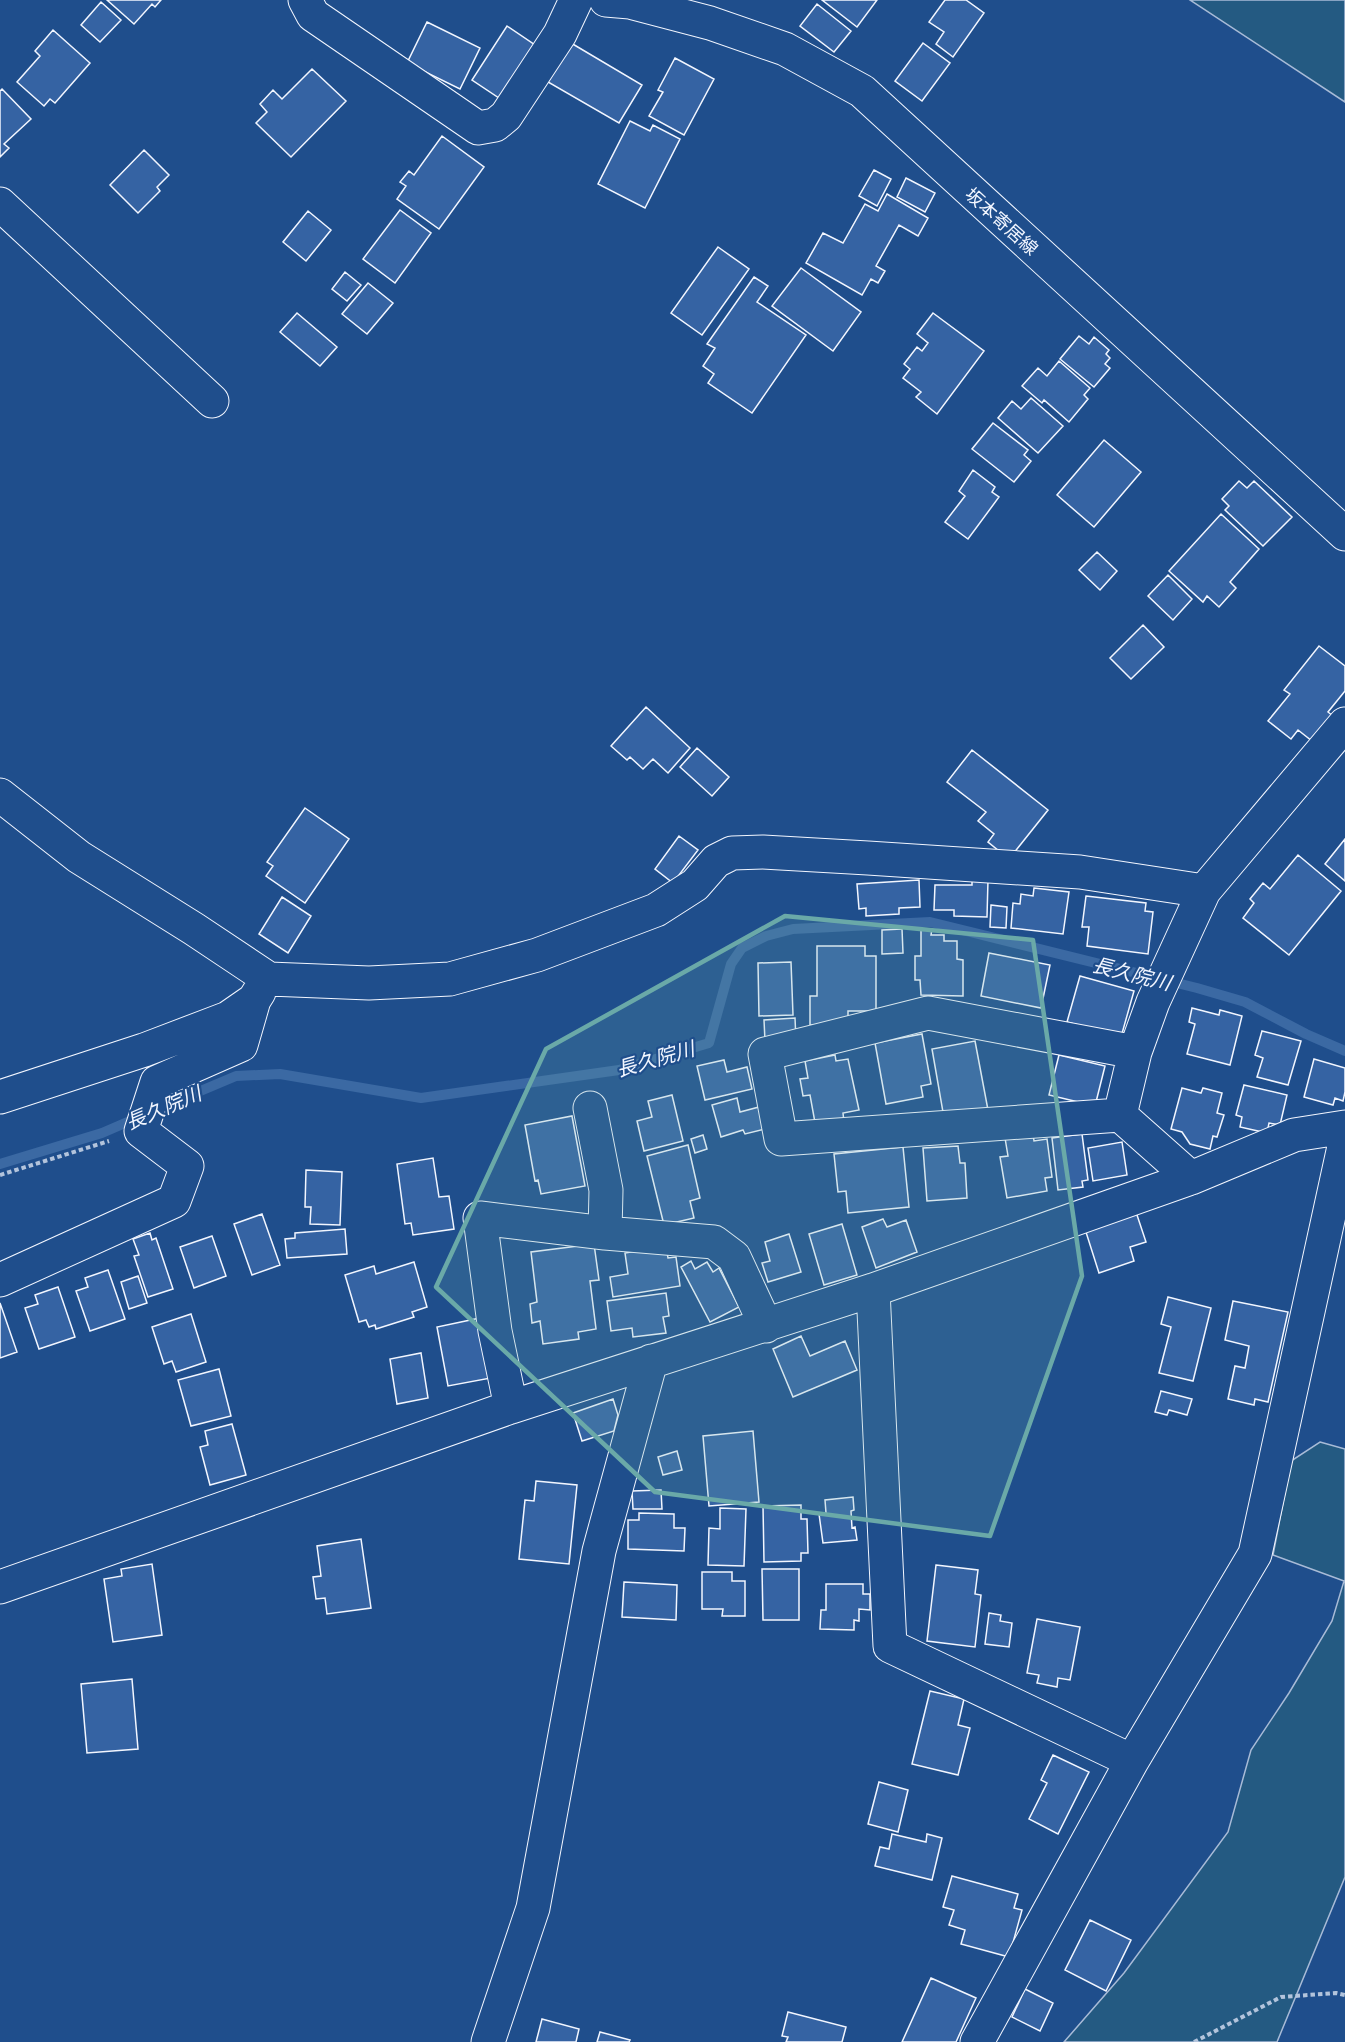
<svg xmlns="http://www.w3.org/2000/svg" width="1345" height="2042" viewBox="0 0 1345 2042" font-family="Commissioner,'Noto Sans JP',sans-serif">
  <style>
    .green { fill: #245a82; stroke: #a8bbd7; stroke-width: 1.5 }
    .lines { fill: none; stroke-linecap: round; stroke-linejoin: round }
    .stream { stroke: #3b69a3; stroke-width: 10 }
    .building { fill: #3563a3; stroke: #f2f6ff; stroke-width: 1.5 }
    .minor-casing { stroke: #f2f6ff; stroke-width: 35 }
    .major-casing { stroke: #f2f6ff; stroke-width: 35 }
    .path { stroke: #b3c4dc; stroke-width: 4; stroke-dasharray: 4.5 3; stroke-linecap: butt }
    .minor { stroke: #1f4e8c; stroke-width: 33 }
    .major { stroke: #1f4e8c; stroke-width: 33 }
    .marked { fill: #6aa9a8; fill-opacity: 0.2; stroke: #6aa9a8; stroke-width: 4.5; stroke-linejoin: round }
    .labels { text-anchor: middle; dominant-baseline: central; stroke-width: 4.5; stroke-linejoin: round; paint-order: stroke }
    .street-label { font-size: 18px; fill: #f2f6ff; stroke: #1f4e8c }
    .water-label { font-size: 20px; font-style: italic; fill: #f2f6ff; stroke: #1f4e8c }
  </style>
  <rect width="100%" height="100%" fill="#1f4e8c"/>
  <path class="green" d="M1190,0H1345V102Z
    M1320,1442L1345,1449V1877L1277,2042H1064L1124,1973L1228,1832L1251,1750L1289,1693L1332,1621L1344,1581L1273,1555L1291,1461Z"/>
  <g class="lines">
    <path class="stream" d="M153,1111L236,1076L280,1074L421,1098L619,1070L709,1043L731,964L742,948L766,936L793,929L930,922L1197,988L1245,1002L1306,1034L1345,1051
      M0,1164L102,1133L139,1117"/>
  </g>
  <path class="building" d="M107,0H161L155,7L152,4L134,24Z
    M822,0H877L857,27Z
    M945,0H966L984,13L953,57L936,44L944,32L929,22Z
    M101,2L121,20L100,42L81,25Z
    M817,4L851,31L834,52L800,26Z
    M427,22L480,48L460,89L407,63Z
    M507,26L538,47L502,100L472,80Z
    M53,30L90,63L55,103L50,99L44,106L17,82L40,56L35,51Z
    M571,43L642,85L619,123L548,82Z
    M923,43L950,63L922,101L895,81Z
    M675,58L714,79L684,135L649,116L663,92L658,90Z
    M312,69L346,101L291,157L256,123L267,112L260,104L273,90L282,99Z
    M2,89L31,119L4,144L9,148L0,157V91Z
    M630,121L650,131L653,125L680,139L645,208L598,184Z
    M442,136L484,167L439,229L397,199L406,186L400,182L409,171L414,175Z
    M144,150L169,175L157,187L160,191L138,213L110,185Z
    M874,170L891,179L877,206L859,196Z
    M906,178L935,193L925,212L897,197Z
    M887,194L928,218L918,236L899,225L876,266L885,271L878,283L871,279L862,295L806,263L823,233L843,243L865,204L878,211Z
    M400,210L431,233L395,283L363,259Z
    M308,211L331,230L306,261L283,242Z
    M718,247L749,269L702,335L671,313Z
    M801,268L861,312L833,351L772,306Z
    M345,272L361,285L347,301L332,289Z
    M754,277L768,286L757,302L806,335L752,413L708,383L714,374L703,366L715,348L707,344Z
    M368,283L393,303L367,334L342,314Z
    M297,313L337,347L320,366L280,332Z
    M933,313L984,351L937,414L916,397L921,392L903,378L910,369L904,364L917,347L922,351L928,343L917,334Z
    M1079,336L1089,344L1094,337L1109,350L1106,354L1110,358L1105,364L1110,368L1094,387L1060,359Z
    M1059,361L1090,388L1084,395L1088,399L1069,422L1044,400L1042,403L1022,386L1038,368L1047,376Z
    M1031,398L1063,426L1038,453L998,418L1012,401L1021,409Z
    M993,423L1028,450L1024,455L1031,461L1014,482L972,449Z
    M1104,440L1141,472L1094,527L1057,495Z
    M973,470L995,487L992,492L999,497L968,539L945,522L965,496L959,491Z
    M1239,481L1247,488L1254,481L1292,517L1263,546L1225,510L1229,506L1222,499Z
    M1221,514L1259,549L1230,582L1236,588L1219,607L1207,596L1203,602L1169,571Z
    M1097,552L1117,571L1100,590L1079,570Z
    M1168,575L1192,599L1173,620L1148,596Z
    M1143,625L1164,647L1131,679L1110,658Z
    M1319,646L1345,666V691L1328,712L1333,716L1312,741L1298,730L1291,739L1268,721L1290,694L1284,690Z
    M646,707L690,748L668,773L653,759L643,769L630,757L627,760L611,746Z
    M697,748L729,777L712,796L680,767Z
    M972,750L1048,810L1009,859L988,842L994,834L978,821L986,812L947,782Z
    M305,808L349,839L305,903L266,876L273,866L267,862Z
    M679,836L698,850L673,883L655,869Z
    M1345,839V881L1325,864Z
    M1298,855L1341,891L1289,955L1243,918L1254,903L1250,899L1263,883L1270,889Z
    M919,880L920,907L899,908V914L866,916V908L859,909L857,884Z
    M972,880H988L987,917L954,916V910H934L935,885H972Z
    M1034,888L1069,892L1063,934L1011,928L1013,903L1020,904L1021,894L1033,896Z
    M1086,896L1146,903L1145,911L1153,912L1148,954L1087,946L1089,927H1082Z
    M282,897L311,916L288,953L259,934Z
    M991,905L1007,907L1006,928L990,927Z
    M902,929L903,953L882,954V930Z
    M921,929H932L931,935H944V941H957V959L963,960V996L921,995L920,980H915V956H921Z
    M817,946H865V956H876V1011H848V1025H810V996H817Z
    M989,953L1050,965L1041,1008L981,996Z
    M791,962L793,1015L759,1016L758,963Z
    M1080,976L1134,991L1121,1037L1067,1022Z
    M1192,1008L1219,1015L1220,1010L1242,1016L1230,1065L1187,1054L1195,1024L1189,1022Z
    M795,1018L796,1040L765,1041L764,1020Z
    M1262,1031L1301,1041L1288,1085L1257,1077L1263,1058L1255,1055Z
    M922,1034L931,1084L921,1086L923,1097L886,1104L875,1043Z
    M975,1041L988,1110L944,1118L932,1049Z
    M835,1055L836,1061L848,1059L859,1110L843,1113L844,1122L816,1128L810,1095L803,1096L800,1079L808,1078L805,1061Z
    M1059,1055L1105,1066L1095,1106L1049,1095Z
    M1314,1059L1345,1068V1092L1343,1101L1335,1098L1333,1105L1304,1097Z
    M724,1060L727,1072L747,1067L752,1089L705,1100L697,1066Z
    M1244,1085L1287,1095L1280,1125L1269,1123L1267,1133L1240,1127L1242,1117L1236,1115Z
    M1182,1088L1201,1093L1203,1088L1222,1093L1217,1113L1224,1115L1217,1137L1213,1136L1210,1149L1190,1144L1182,1132L1171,1129Z
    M672,1095L683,1141L644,1151L637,1121L652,1117L648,1101Z
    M737,1098L740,1112L759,1107L765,1129L745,1134L743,1130L721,1137L712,1105Z
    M572,1116L585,1186L541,1194L538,1180L535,1181L525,1125Z
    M1033,1134L1034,1141L1047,1139L1052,1177L1045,1178L1047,1191L1007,1198L1000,1157L1008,1156L1005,1138Z
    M1082,1134L1088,1180L1082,1181L1083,1187L1058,1190L1052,1138Z
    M703,1135L707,1149L695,1153L691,1139Z
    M1122,1142L1127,1175L1093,1181L1088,1148Z
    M688,1145L700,1198L690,1201L694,1218L664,1225L647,1156Z
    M958,1146L960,1163H965L967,1198L927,1201L923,1148Z
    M903,1147L909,1207L848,1213L846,1191L838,1192L834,1154Z
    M433,1158L439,1197L449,1196L454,1229L413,1235L411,1223L405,1224L397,1164Z
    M306,1170L342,1172L340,1225L310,1224L311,1207H305Z
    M1136,1212L1146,1242L1130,1247L1134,1261L1099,1273L1085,1229Z
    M262,1214L280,1265L252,1275L234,1224Z
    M883,1219L887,1227L906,1220L917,1252L876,1268L862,1227Z
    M842,1224L857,1275L824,1285L809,1234Z
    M345,1229L347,1254L287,1258L285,1239L295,1238V1233Z
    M150,1233L152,1240L156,1238L173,1289L148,1297L134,1256L139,1255L133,1239Z
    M789,1234L801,1272L768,1282L762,1263L770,1261L765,1242Z
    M212,1236L226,1276L194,1288L180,1247Z
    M594,1244L599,1280L590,1281L596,1329L578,1332L579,1339L543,1344L540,1321L532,1323L530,1304L537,1302L531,1252Z
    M666,1246L668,1258L676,1257L680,1286L613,1297L610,1277L628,1274L625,1253Z
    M691,1261L695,1269L707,1262L713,1272L719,1268L739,1307L710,1322L681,1267Z
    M414,1262L427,1307L412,1312L414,1317L376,1329L375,1325L369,1327L366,1320L359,1322L345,1275L374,1266L376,1274Z
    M108,1270L125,1319L90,1331L76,1291L88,1287L85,1278Z
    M138,1276L147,1303L129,1309L121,1282Z
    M58,1287L75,1337L39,1349L25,1308L38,1304L35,1295Z
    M666,1293L669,1316L663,1317L666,1333L633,1337L632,1328L611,1331L607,1301Z
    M1168,1297L1211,1308L1193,1381L1159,1373L1171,1327L1161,1324Z
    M1233,1301L1288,1312L1268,1402L1255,1399L1254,1405L1228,1399L1235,1366L1245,1368L1249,1346L1225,1340Z
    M0,1303L17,1352L0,1358Z
    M191,1314L206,1362L176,1372L172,1361L164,1364L152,1327Z
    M480,1318L491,1378L448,1386L437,1327Z
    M801,1336L810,1356L845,1341L857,1370L793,1397L773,1349Z
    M421,1353L428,1398L397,1404L390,1359Z
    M219,1369L231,1416L191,1426L178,1380Z
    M1161,1391L1192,1399L1187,1415L1169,1410L1167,1415L1155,1412Z
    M613,1399L618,1415L614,1431L582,1441L573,1413Z
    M232,1424L246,1475L210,1485L200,1447L208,1445L205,1431Z
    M753,1431L759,1502L709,1506L703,1436Z
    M677,1451L682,1470L663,1475L658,1457Z
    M536,1481L577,1485L569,1564L519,1559L525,1500L534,1501Z
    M661,1490L662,1509H633L632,1491Z
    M853,1497L854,1510L851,1511L852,1528L855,1527L857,1540L823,1543L819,1514L826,1513L825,1500Z
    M801,1505V1519H807L808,1553H801V1561L764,1562L763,1506Z
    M720,1508L746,1509L744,1566L708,1565L709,1528L720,1529Z
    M639,1513L674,1514V1528H685L684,1551L628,1549V1520H639Z
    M361,1539L371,1608L327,1614L325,1598L316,1599L313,1577L321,1576L317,1546Z
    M152,1564L162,1635L113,1642L104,1579L122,1576L121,1569Z
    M936,1565L978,1570L975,1594L981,1595L975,1647L927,1641Z
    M762,1569H799V1620H763Z
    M702,1572H732V1581H745V1616H722L723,1609H702Z
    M624,1582L677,1585L676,1620L622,1617Z
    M826,1584H863V1594H870V1610L859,1609V1621L854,1620V1630L820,1629L821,1610H826Z
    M989,1613L1001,1615L1000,1621L1012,1623L1009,1647L985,1644Z
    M1037,1619L1080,1627L1070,1680L1058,1678L1057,1687L1037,1683L1039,1675L1027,1673Z
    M132,1679L138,1749L87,1753L81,1684Z
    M930,1691L964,1699L958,1725L970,1728L958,1775L912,1764Z
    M1053,1755L1089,1772L1058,1834L1029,1819L1047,1783L1041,1780Z
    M879,1782L908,1790L898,1832L868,1824Z
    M892,1834L926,1842L927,1834L942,1838L932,1880L875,1866L880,1847L889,1849Z
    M952,1876L1018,1894L1014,1908L1022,1910L1009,1957L961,1944L965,1930L949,1925L954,1910L943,1907Z
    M1090,1920L1131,1940L1106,1991L1065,1970Z
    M931,1978L976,1998L956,2042H902Z
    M1025,1989L1053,2003L1040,2031L1012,2017Z
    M788,2012L846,2027L842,2042H786L788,2037L782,2036Z
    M542,2019L579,2029L576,2042H536Z
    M600,2032L630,2040L629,2042H597Z"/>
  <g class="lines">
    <g class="minor-casing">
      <path id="minor" d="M305,0L313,15L478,128L495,125L506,116L560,34L576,0
        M0,204L212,401
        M0,795L79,857L194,929L269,979L369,983L450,979L537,955L656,910L695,885L716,861L732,853L763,852L868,858L1080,872L1204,891
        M0,1097L144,1050L228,1018L254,1000L259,992
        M590,1108L606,1190L605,1233
        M1120,1115L781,1139L765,1054L928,1013L1135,1052
        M1191,1178L1120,1115L1135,1052L1153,1002L1204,891L1345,724
        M0,1280L174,1201L187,1166L141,1131L157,1082L241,1045L254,1000
        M873,1290L890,1646L1132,1761
        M511,1407L495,1331L480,1218L605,1233L714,1242L734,1257L766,1326
        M0,1587L511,1407L873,1290L1191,1178L1294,1135L1345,1127
        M488,2042L533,1908L599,1551L651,1361
        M977,2042L1132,1761L1255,1554L1345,1142"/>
    </g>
    <g class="major-casing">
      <path id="major" d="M606,0L630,2L710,23L785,49L862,91L1345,534"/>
    </g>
    <path class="path" d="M0,1175L109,1141
      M1194,2042L1281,1997L1336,1993L1345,1995"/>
    <use href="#minor" class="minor"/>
    <use href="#major" class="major"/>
  </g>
  <path class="marked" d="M785,916L1033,940L1082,1276L990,1536L655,1492L436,1287L546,1049Z"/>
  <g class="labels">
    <g class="street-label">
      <text transform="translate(1002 221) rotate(42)">坂本寄居線</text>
    </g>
    <g class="water-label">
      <text transform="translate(1132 973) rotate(14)">長久院川</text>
      <text transform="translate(655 1058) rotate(-16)">長久院川</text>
      <text transform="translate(163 1107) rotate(-23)">長久院川</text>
    </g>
  </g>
</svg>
